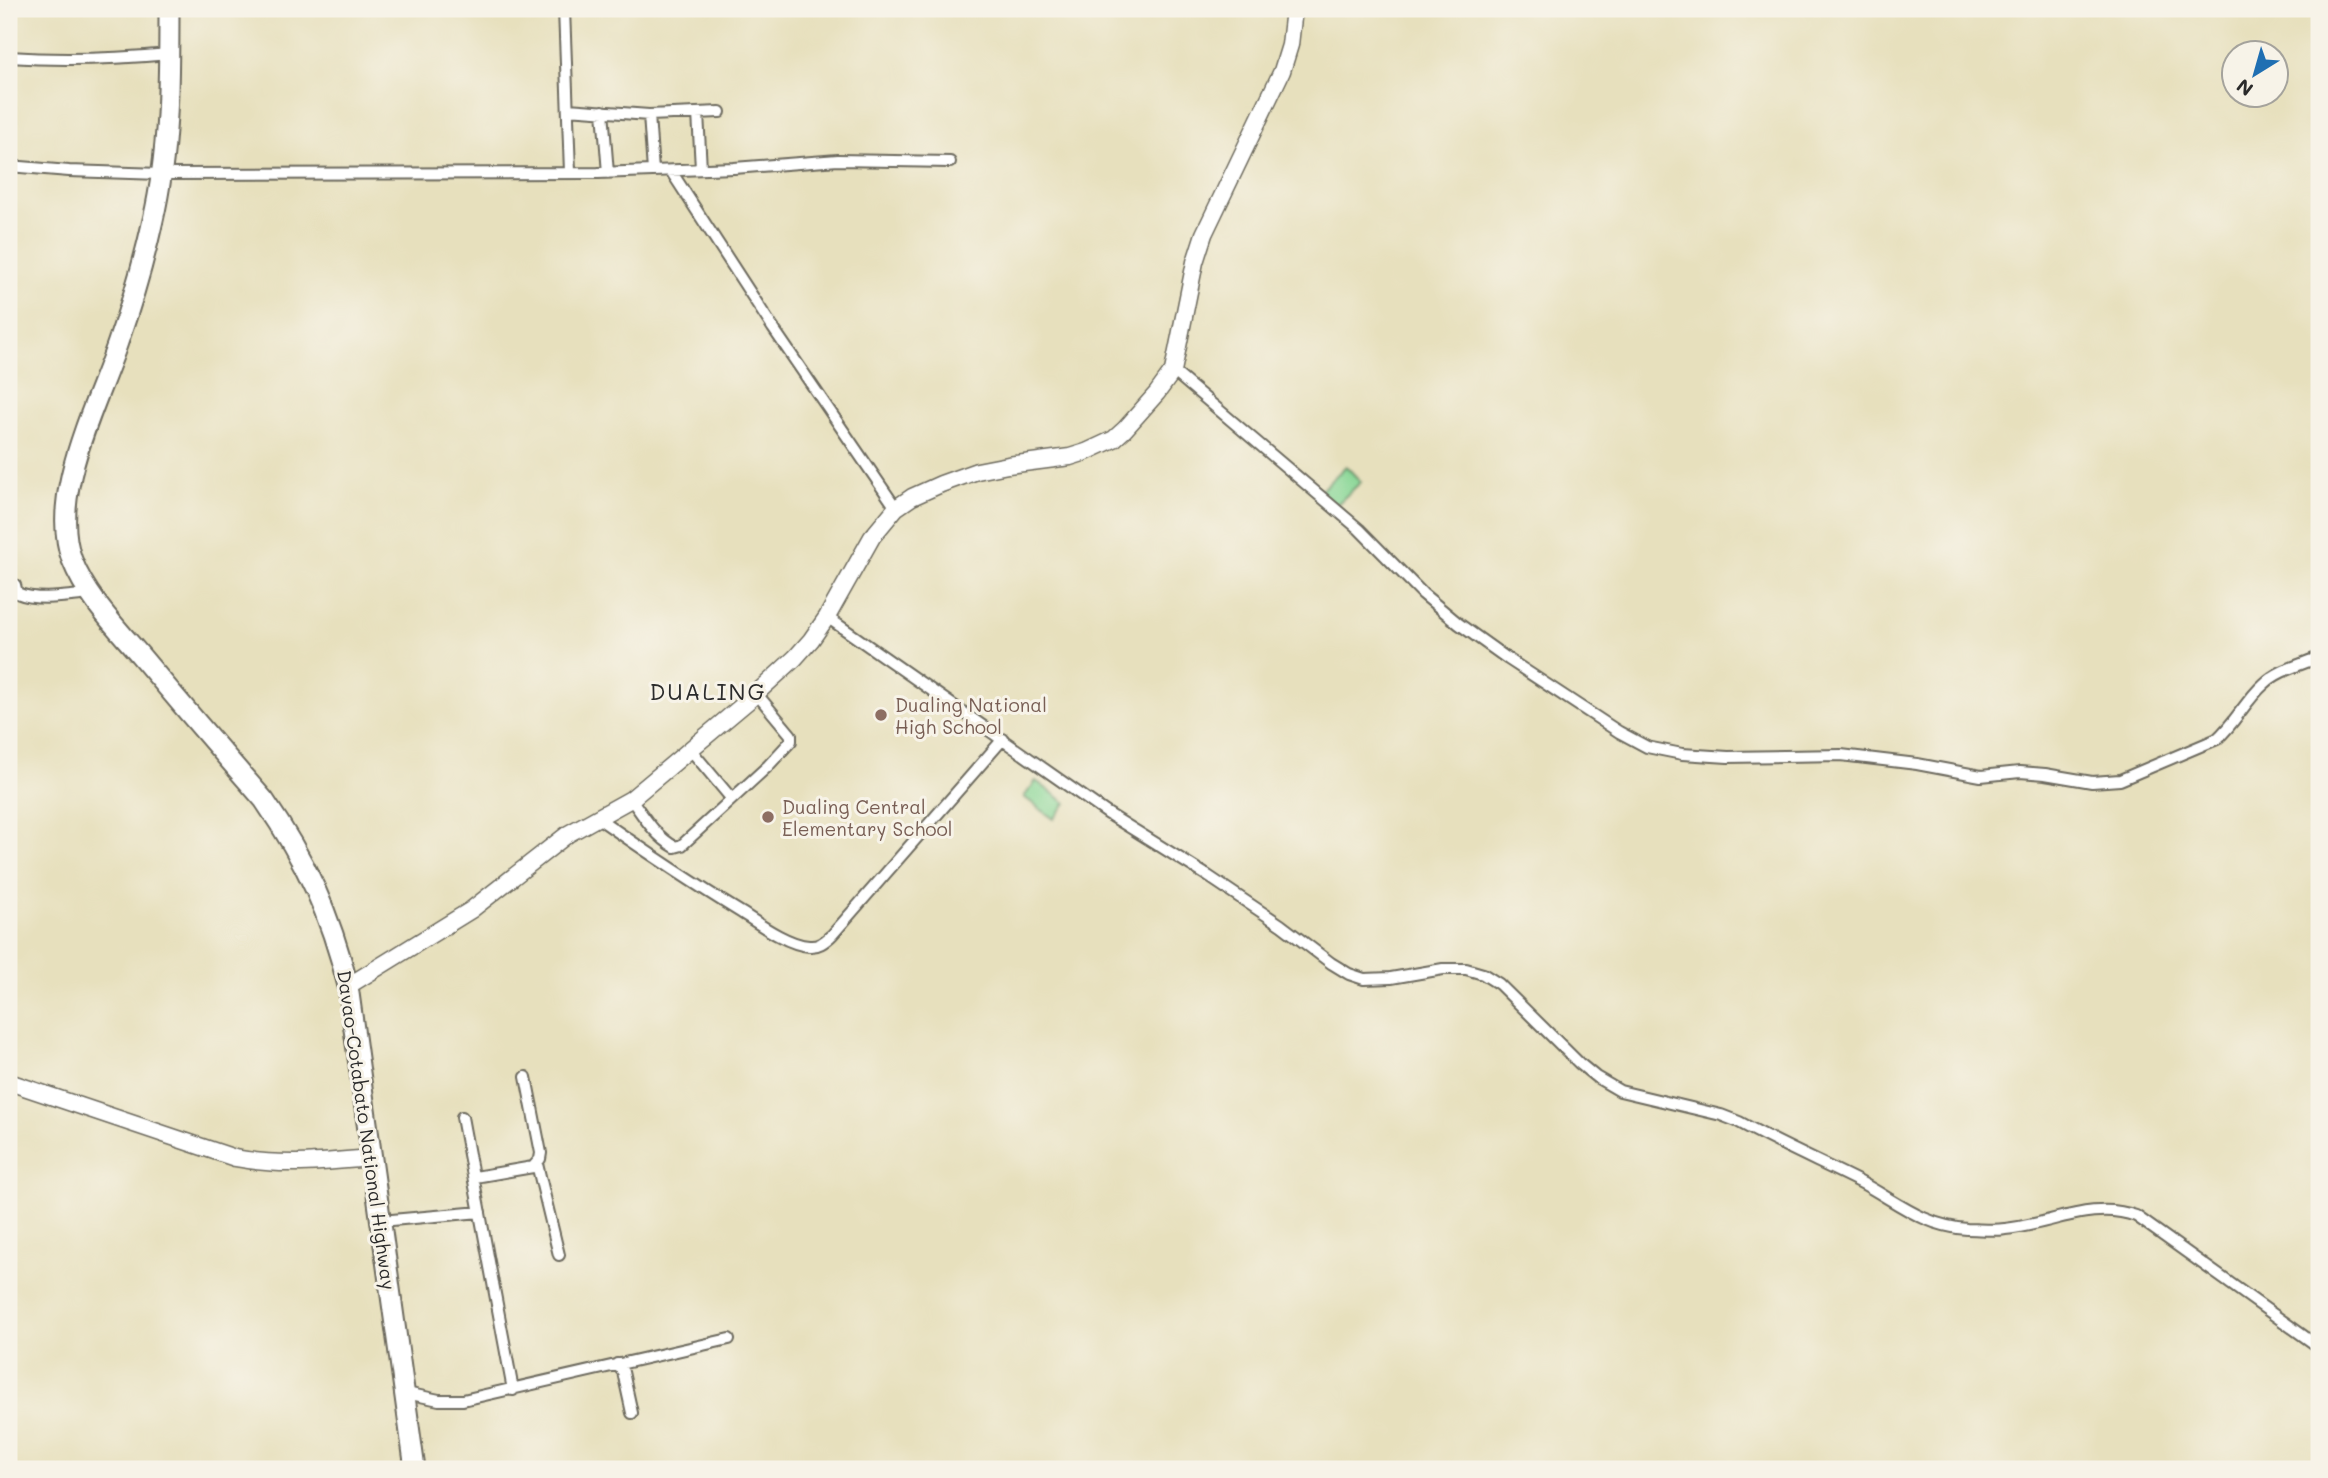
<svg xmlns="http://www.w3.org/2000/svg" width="2328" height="1478" viewBox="0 0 2328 1478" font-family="Mali,sans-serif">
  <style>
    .pitch { fill: #89d796; stroke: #5a8160; stroke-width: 2 }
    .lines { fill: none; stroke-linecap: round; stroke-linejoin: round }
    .street-casing { stroke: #6d6a5e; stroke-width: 14 }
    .secondary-casing { stroke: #6d6a5e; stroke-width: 19 }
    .highway-casing { stroke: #6d6a5e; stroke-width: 23 }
    .street { stroke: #fff; stroke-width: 10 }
    .secondary { stroke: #fff; stroke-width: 16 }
    .highway { stroke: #fff; stroke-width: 19 }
    .education-dot { fill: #8d6e63; stroke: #f7f3e8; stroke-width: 2.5 }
    .labels { text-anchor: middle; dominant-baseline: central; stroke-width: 6; stroke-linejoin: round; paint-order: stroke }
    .education-label { font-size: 19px; fill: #785e54; stroke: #f7f3e8; text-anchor: start }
    .street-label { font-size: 19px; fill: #2b2b2b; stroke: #f7f3e8 }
    .quarter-label { font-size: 23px; letter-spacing: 2px; fill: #2b2b2b; stroke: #f7f3e8 }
  </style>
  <rect width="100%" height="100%" fill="#f7f3e8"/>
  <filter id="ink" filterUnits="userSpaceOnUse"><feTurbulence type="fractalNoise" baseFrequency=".0143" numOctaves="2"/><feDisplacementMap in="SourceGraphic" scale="14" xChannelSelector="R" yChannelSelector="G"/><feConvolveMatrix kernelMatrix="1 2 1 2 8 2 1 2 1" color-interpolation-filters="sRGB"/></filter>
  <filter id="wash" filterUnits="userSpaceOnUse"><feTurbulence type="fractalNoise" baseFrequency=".00686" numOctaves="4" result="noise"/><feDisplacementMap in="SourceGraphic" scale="28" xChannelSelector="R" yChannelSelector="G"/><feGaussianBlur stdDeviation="1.57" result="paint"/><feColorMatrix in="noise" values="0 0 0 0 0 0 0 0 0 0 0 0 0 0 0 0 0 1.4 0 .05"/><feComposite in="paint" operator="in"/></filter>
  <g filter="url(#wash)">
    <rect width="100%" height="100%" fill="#e7e0bd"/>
    <path class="pitch" d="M1346,466L1361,482L1334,507L1320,491Z
      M1036,781L1066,803L1054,819L1024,797Z"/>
  </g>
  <g filter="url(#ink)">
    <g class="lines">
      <g class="street-casing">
        <path id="street" d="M564,9L570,172
          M9,57C62,61 116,59 169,54
          M568,109L649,115L720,112
          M603,111L608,173
          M698,113L701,169
          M649,115L653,171
          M9,166L69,171L161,174L598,173L734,168L838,160L950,162
          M671,171L773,328L896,508
          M1173,371L1359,529L1423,594L1459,624L1508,659L1619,732L1647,747L1682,754L1728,757L1841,755L1917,764L1981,776L2020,772L2045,774L2092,782L2120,780L2217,739C2235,723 2246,700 2264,684C2278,670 2301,665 2319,657
          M9,581L15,585L17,593C38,602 69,596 91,594
          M827,617L1107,813L1208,876L1281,925L1331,963L1349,974L1364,979L1391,978L1443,969H1466L1483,974L1499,984L1579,1063L1596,1077L1620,1091L1721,1115L1739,1122C1779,1144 1820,1162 1860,1182C1896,1201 1923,1226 1967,1229C1979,1229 1993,1231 2005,1229C2049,1225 2093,1200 2136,1216L2319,1347
          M690,749L731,798
          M631,799C644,817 655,836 675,847L682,845L768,766L791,741V735L756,693
          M598,818C645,851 693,883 742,913C759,924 788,945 809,946C819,947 825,941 832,935L1003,739
          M462,1117L513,1390
          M537,1164L559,1255
          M475,1177L533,1167L540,1159L541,1153L526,1077
          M381,1221L480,1212
          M617,1364L623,1372L632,1413
          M406,1393L439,1400H463L729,1339"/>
      </g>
      <g class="secondary-casing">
        <path id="secondary" d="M348,986L471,910L568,834L631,799L748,701L795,658L811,640L827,617L872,537L896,508L912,497L941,484L977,471L1008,465L1070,457L1086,452L1114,439L1125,429L1157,393L1173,371L1195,262L1204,234L1282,71L1290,45L1294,9
          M9,1082L235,1158C283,1167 323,1162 371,1158"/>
      </g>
      <g class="highway-casing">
        <path id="highway" d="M169,9C169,78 169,152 153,220C144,261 132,302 118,342C97,405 48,495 72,560C86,596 115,626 140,655C181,704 222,752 264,800C306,861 330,913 348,986L415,1469"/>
      </g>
      <use href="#street" class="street"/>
      <use href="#secondary" class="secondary"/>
      <use href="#highway" class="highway"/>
    </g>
  </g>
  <g class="education-dot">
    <circle cx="881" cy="715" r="7"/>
    <circle cx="768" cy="817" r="7"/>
  </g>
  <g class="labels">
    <g class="education-label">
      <text x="895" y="704">Dualing National<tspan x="895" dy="22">High School</tspan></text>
      <text x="782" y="806">Dualing Central<tspan x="782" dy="22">Elementary School</tspan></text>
    </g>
    <g class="street-label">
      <text transform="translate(367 1130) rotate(82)">Davao-Cotabato National Highway</text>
    </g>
    <g class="quarter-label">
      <text x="708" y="691">DUALING</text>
    </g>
  </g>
  <rect width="2328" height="1478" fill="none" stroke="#f7f3e8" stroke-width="35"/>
  <g transform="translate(2255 74) rotate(217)"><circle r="33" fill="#f7f3e8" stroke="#a5a39c" stroke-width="2"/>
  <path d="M0-5L12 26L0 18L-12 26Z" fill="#1f6fb2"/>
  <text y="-10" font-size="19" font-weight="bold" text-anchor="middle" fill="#2b2b2b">N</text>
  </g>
</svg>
